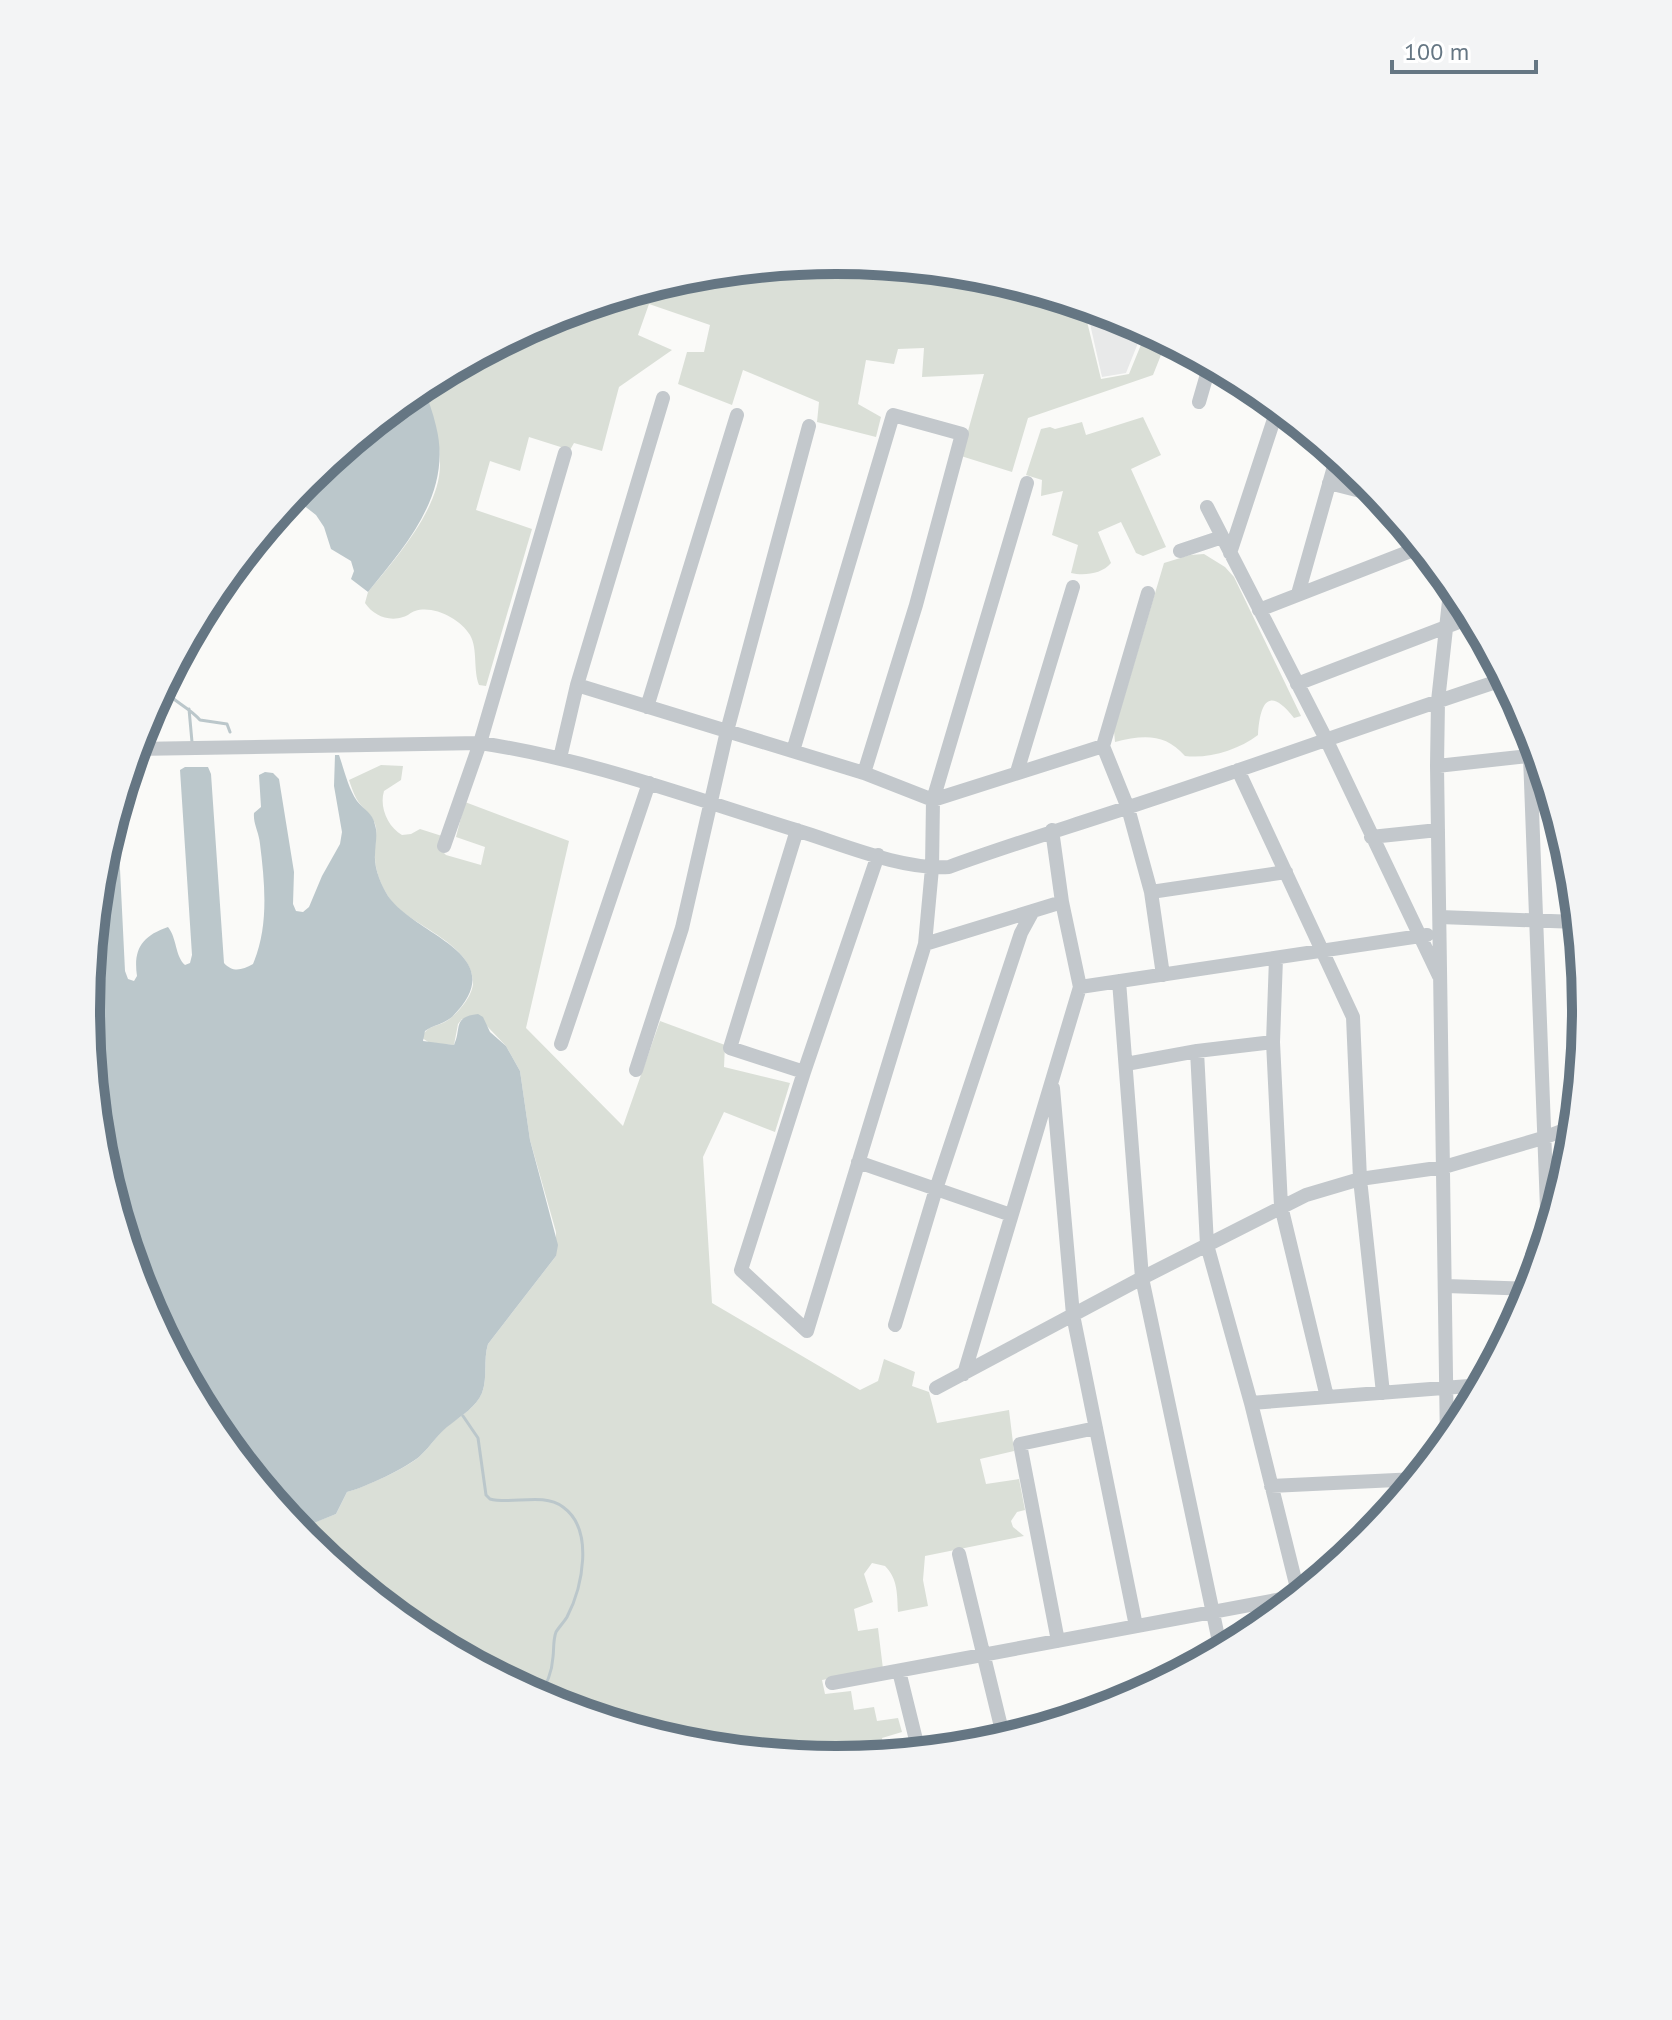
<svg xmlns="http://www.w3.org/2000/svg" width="1672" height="2020" viewBox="0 0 1672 2020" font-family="'PT Sans',sans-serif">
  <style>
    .built { fill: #e8e9e9 }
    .green { fill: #dadfd7 }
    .water { fill: #bbc7cb }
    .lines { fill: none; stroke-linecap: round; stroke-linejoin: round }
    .stream { stroke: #bbc7cb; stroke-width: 3 }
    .minor { stroke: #c3c8cc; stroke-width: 14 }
    .rim { fill: none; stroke: #657683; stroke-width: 10 }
  </style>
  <rect width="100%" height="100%" fill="#fafaf8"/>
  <path class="built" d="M1086,306L1123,317L1144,328L1126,373L1102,377Z"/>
  <path class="green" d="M836,260L983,275L1083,305L1101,379L1129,374L1147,330L1167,340L1153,375L1028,418L1012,472L961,456L984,374L922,377L924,348L898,349L894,364L866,360L858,404L881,417L876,437L817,422L819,402L743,370L732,405L678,384L687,352H704L710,325L649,304L638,335L672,350L619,387L602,451L574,443L570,450L529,437L520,471L490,461L476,510L532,529L486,686L479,685C473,670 478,649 470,635C460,619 434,605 415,611C411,612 408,616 403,617C388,622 373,615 365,603L368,592C395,559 441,508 440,463C440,435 430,411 423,384L549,317L690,274Z
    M1143,417L1161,455L1131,469L1166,547L1143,556L1136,553L1121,522L1098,532L1111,563C1102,574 1084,576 1071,573L1078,545L1052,535L1063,491L1041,496L1042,480L1026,475L1041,429L1050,427L1055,429L1082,422L1086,435Z
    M1204,554L1225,567L1234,577L1301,716L1294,718C1269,686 1260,702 1258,735C1238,750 1209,759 1185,756C1165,733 1143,735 1115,742L1114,731L1164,563L1190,555Z
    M381,765L403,766L401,780L384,791C379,807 388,827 402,835L411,834L420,829L442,836V851L446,855L481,865L485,847L456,837L465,802L569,841L526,1028L623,1126L660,1021L725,1045L724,1067L790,1083L775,1132L724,1112L703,1157L712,1303L860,1390L878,1381L884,1359L915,1372L912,1386L929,1392L937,1423L1009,1410L1014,1451L980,1459L986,1484L1019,1479L1025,1510L1017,1512L1011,1521L1013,1527L1024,1536L925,1556L923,1580L928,1606L898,1612C897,1594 898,1579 885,1566L872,1563L864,1574L873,1602L854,1609L858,1631L878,1628L883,1669L822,1680L825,1694L851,1691L854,1710L874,1707L877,1721L898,1718L902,1732L882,1738L886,1755L836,1760L689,1745L549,1703L419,1633L299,1533L303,1527L336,1514L347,1492C363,1488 409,1467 420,1456C431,1446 439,1432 450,1424C462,1415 475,1408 482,1393C488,1377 483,1360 488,1344L556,1256V1232L530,1140L520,1071L506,1046L486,1025L462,1019L458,1024L454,1045L430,1043L422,1038C426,1026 435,1027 445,1022C456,1016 473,996 473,983C473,944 414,927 393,903C384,892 375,873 375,858C374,848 377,837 376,827C373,814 361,808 356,798C353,792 351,786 349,780Z"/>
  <path class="water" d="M423,384C427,398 433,412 436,426C453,492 407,544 368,592L351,579L354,571L351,561L331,549L324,527L316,515L298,501L294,494L306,479Z
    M335,755H339C344,769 348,788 357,801C363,809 373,813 375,825C378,834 375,846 375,855C374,868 381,885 388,896C415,936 515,954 452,1017C444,1024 433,1025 425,1031L423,1041L454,1045C462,1028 452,1017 478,1014L483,1017L490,1032L506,1046L520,1071L530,1140L558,1245L556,1256L488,1344C483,1360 488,1377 482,1393C476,1407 462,1415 451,1424C439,1432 431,1446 420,1456C408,1467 364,1488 347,1492L336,1514L304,1527L299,1533L212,1426L143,1297L100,1156L86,1010L88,992L93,983L101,863L117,808L125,971L128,979L134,981L137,976C133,949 142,936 168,927C177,938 175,956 185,965L190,963L192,955L180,770L185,767H208L211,774L224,963C233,973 242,970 253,964C269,927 265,884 260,844C259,832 253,824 254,813L261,807L259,775L265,772L273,773L279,779L294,872L293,904L296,911L303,912L309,907L322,876L340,844L342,832L334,786Z"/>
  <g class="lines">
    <path class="stream" d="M162,688C172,701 189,707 200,720L227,724L230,732
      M189,709L192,742
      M463,1416L478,1438L486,1495L490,1499C512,1505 543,1492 563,1507C595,1530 582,1588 567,1617C564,1622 559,1627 556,1632C553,1640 554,1649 553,1657C552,1672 547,1685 538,1697"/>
    <path class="minor" d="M1199,402L1210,364
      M1329,483L1380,496
      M1207,507L1326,739L1439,976
      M1180,551L1222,537
      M1230,553L1278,407
      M1148,593L1103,746L1128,808L1151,892L1163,975
      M1298,594L1337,456
      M1259,610L1421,547
      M1297,684L1472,617
      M577,685L864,773L933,800L1103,746
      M647,707L737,415
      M135,749L480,743C588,759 692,798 796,830C842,844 901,870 949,867C1009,845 1069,827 1129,807C1255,766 1379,720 1505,679
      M793,751L893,415L962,434L916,605L864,773
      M1530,756L1548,1235
      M560,758L577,685L663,398
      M1437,766L1538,755
      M1238,770L1353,1017L1360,1179L1383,1393
      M1017,772L1073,587
      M797,830L730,1048L804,1072
      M1371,837L1438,830
      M444,846L480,743L565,453
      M878,855L804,1072L741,1270L807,1331L925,944L932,868L933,800L1027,483
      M1151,892L1286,872
      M1440,917L1577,922
      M925,944L1062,902
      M1276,958L1273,1042L1281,1206L1327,1397
      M1119,981L1142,1278L1221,1651
      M1080,987L1427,935
      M561,1044L649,783
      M1197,1051L1207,1245L1251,1403L1299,1596
      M1126,1064L1197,1051L1273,1042
      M636,1070L682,928L727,731L809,426
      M1053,1088L1073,1315L1136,1626
      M858,1162L1011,1215
      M1446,1286L1531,1289
      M895,1325L936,1189L1021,933L1033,911
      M964,1374L1080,987L1062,902L1052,830
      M936,1388L1142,1278L1306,1195L1360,1179L1444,1167L1543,1138L1575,1126
      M1251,1403L1482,1385
      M1447,1443L1437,766L1438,701L1451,583
      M1271,1486L1417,1479
      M959,1554L1004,1739
      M1058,1641L1020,1444L1096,1428
      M899,1671L919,1752
      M832,1683L1298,1596
      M1003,1737L1027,1732"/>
  </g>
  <path d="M0 0H1672V2020H0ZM100 1010a736 736 0 1 1 1472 0a736 736 0 1 1-1472 0Z" fill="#f3f4f5" fill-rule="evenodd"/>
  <path class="rim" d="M100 1010a736 736 0 1 1 1472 0a736 736 0 1 1-1472 0Z"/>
  <path d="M1392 60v12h144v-12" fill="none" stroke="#657683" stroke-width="4"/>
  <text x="1404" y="60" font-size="24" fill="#657683" stroke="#ffffff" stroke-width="6" paint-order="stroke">100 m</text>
</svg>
